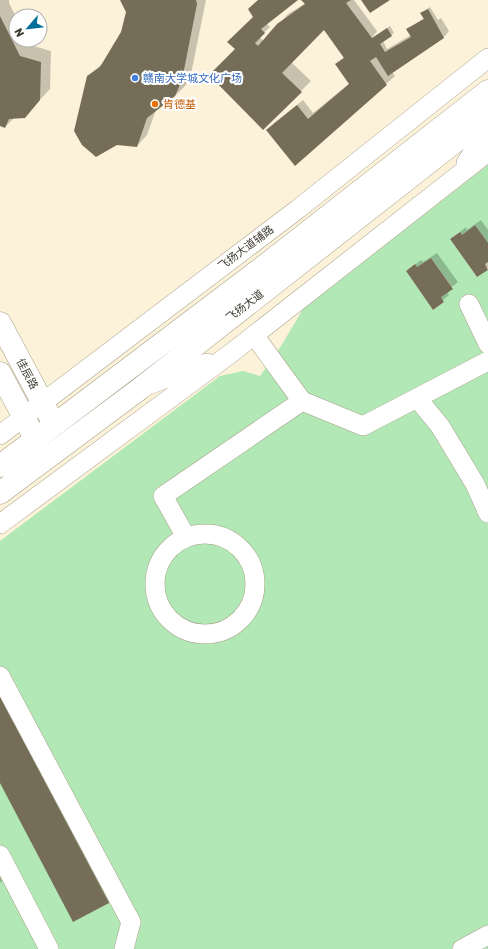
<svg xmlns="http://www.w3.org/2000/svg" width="488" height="949" viewBox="0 0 488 949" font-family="Rubik,'Noto Sans SC',sans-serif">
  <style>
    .green { fill: #b1e8b6; fill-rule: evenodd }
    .shadow { fill: #0003 }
    .building { fill: #756d57 }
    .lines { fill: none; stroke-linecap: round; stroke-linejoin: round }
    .minor-casing { stroke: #a9a189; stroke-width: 20 }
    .major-casing { stroke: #a9a189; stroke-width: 23 }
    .minor { stroke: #fff; stroke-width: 19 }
    .major { stroke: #fff; stroke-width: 22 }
    .shop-dot { fill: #3f7fe0; stroke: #fff; stroke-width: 1.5 }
    .food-dot { fill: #e8710a; stroke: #fff; stroke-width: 1.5 }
    .labels { text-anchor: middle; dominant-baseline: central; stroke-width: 4; stroke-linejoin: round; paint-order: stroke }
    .shop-label { font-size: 11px; fill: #366cbe; stroke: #fff; text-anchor: start }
    .food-label { font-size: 11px; fill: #c56008; stroke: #fff; text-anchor: start }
    .street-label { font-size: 11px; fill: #3d3a30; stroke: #fff }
  </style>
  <rect width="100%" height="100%" fill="#fbf2d9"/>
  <path class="green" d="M488,165V243L475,225L462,235L459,232L450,239L477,277L488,270V949H0V541L220,376L243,371L260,376L281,346L303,309ZM431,258L453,288L441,297L444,302L433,310L406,271L415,264L417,267Z"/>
  <path class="shadow" d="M0,0H9V3L16,17V40H27L30,45L51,51L50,89L24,117L14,118L5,127L0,125Z
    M121,0H206L192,69L186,85L175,96L156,110L147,135L137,146L88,76L104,62L122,32L127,12Z
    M259,0H296L266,23L270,27L259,37L264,41L288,14L306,3L303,0H354L377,31L371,39L390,26L394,33L383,41L387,49L411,35L408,29L424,18L421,13L430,7L438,20L441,18L449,31L444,37L392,72L395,76L386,84L295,165L273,124L303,100L313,113L350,83L336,64L344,57L324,29L291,62L311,81L263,129L236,49L254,17Z
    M481,220L488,230V268L477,276L451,239L466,227L467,230Z
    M437,253L458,282L447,291L449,295L433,308L407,271L421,260L423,262Z
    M0,674L116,894L108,903L0,781Z
    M0,868L5,878L0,883Z"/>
  <path class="building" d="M120,0H196L197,4L182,80L175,96L147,118L137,147L117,145L96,157L82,145L74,131L87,76L100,67L121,32L126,12Z
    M258,0H298L261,29L265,33L255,43L258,46L277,24L305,4L301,0H351L346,3L372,38L387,28L392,36L380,44L385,52L411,37L406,29L424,19L420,13L428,9L444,38L388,76L376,57L370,61L387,85L295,166L266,130L297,105L308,119L349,84L335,64L344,58L324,30L282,73L302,92L263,130L209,75L235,49L227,42L253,17L248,9Z
    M361,0H390L370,13Z
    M0,16L20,56L41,62L40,100L25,118L9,119L5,128L0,126Z
    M475,225L488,243V262L485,264L488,270L477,277L450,239L460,232L462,235Z
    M431,258L453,289L441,297L444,302L433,310L406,271L415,264L417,267Z
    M0,697L109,903L73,922L0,783Z"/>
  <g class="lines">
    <g class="minor-casing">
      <path id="minor" d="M466,163L488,129
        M469,304L488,344
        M254,335L302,401L363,426L488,361
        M151,384L207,363
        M417,398L440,426L475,484L488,513
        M0,435L298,209L488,58
        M0,524L230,354L488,152
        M155 584a50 50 0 1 1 100 0a50 50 0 1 1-100 0Z
        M186,537L163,496L302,401
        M0,676L131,922L124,949
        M0,855L49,949
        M462,949L488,935"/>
    </g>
    <g class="major-casing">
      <path id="major" d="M0,323L54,424
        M0,373L35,438
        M0,466L259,270L488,91
        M0,493L141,388L488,116"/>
    </g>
    <use href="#minor" class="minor"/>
    <use href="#major" class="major"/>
  </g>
  <circle class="shop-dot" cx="135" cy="78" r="4"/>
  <circle class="food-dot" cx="155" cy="104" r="4"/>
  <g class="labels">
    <g class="shop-label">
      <text x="143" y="78">赣南大学城文化广场</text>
    </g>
    <g class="food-label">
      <text x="163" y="104">肯德基</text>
    </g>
    <g class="street-label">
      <text transform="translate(246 248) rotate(-37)">飞扬大道辅路</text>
      <text transform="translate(245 306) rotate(-38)">飞扬大道</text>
      <text transform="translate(27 374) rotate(62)">佳辰路</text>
    </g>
  </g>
  <g transform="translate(28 28) rotate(242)"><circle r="19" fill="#ffffff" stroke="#b1b0ac"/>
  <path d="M0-3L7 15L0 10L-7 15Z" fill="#00709b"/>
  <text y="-6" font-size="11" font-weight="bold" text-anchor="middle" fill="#3d3a30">N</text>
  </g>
</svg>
